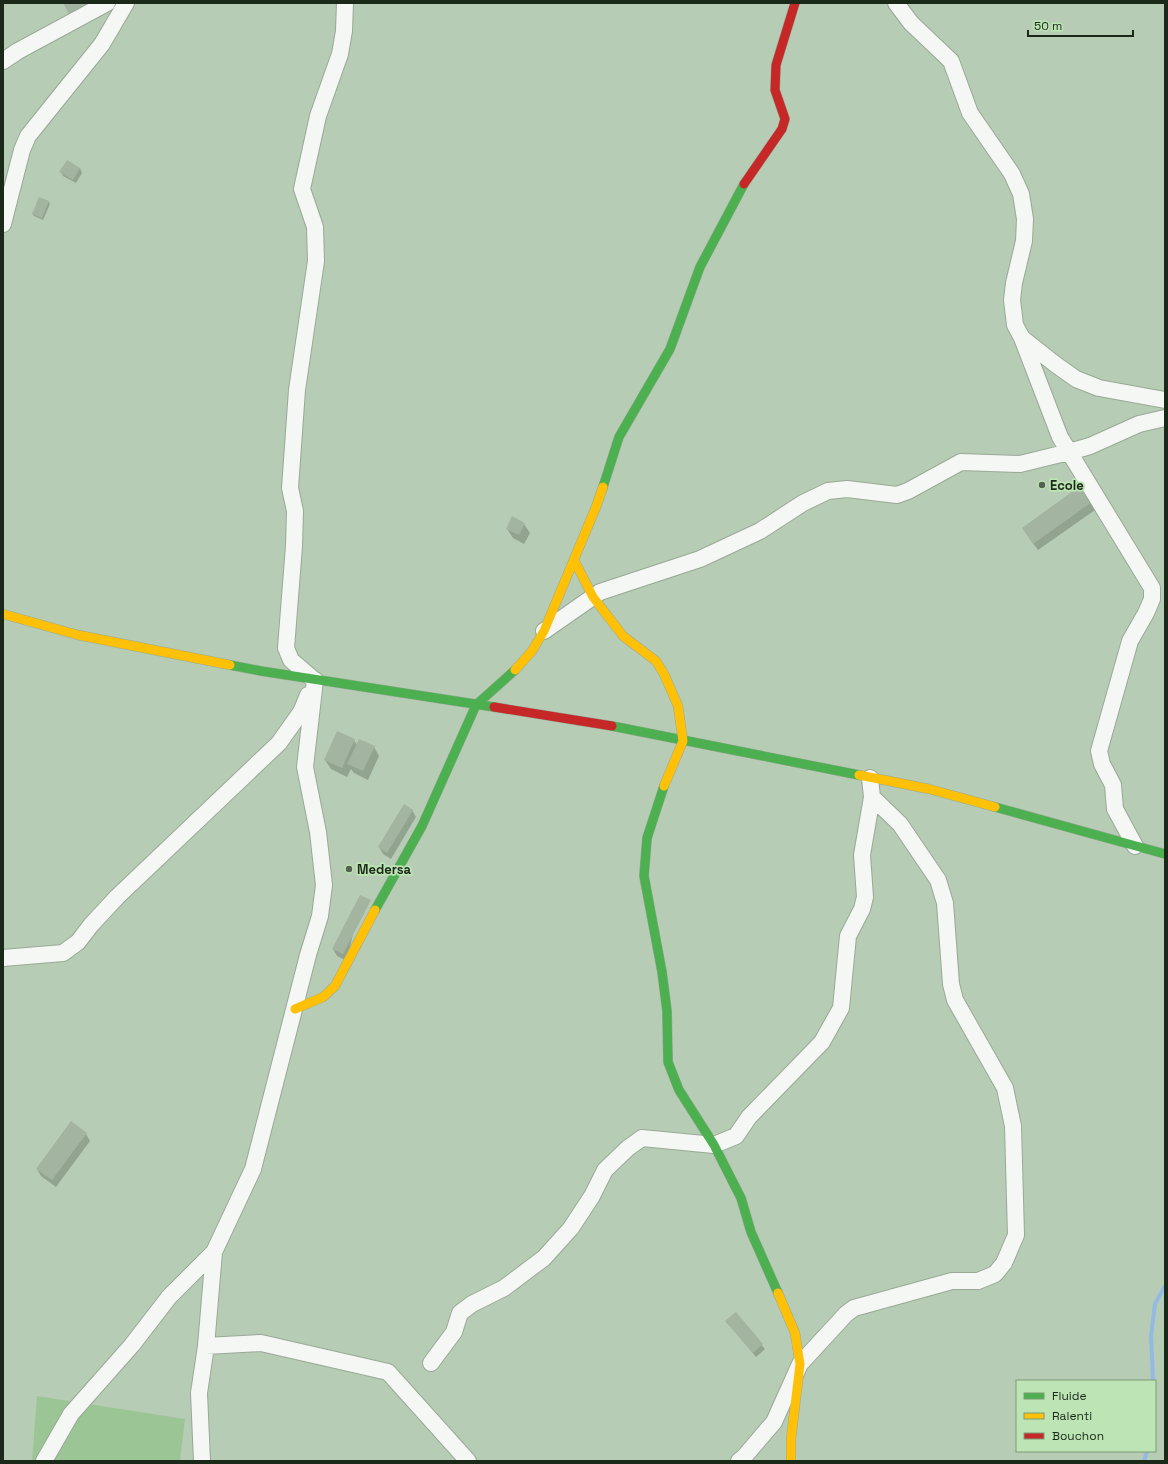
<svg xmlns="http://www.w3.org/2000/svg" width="1168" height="1464" viewBox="0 0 1168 1464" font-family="'Space Grotesk',sans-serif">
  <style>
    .grass { fill: #9cc596 }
    .shadow { fill: #0003 }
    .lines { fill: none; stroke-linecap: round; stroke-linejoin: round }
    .stream { stroke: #95b9e5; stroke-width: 4 }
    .building { fill: #a3b4a1 }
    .street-casing { stroke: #99a996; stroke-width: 18 }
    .fast-casing { stroke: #99a996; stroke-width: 10 }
    .slow-casing { stroke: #99a996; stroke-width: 10 }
    .jam-casing { stroke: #99a996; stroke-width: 10 }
    .street { stroke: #f4f7f4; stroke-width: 16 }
    .fast { stroke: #4caf50; stroke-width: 9 }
    .slow { stroke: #ffc107; stroke-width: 9 }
    .jam { stroke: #c62828; stroke-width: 9 }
    .poi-dot { fill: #52634f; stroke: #bce4b5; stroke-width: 1.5 }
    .labels { text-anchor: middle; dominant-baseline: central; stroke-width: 3.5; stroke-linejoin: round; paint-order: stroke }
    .poi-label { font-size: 13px; font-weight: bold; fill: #1b2a18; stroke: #bce4b5; text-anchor: start }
  </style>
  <rect width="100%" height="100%" fill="#b7ccb4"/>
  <path class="grass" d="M37,1396L185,1419L180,1461H32Z"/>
  <path class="shadow" d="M80,168L82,173L76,183L63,176L61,172Z
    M39,198L49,202L50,204L43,220L34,216L33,214Z
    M1080,488L1095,510L1038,550L1027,535Z
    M524,524L530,533L524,544L513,538L507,529Z
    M354,740L357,745L374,747L379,756L368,780L354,773L351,769L347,777L331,769L325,760Z
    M412,810L416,817L391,859L383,854L379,847Z
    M361,896L347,961L337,956L333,949Z
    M86,1134L90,1141L56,1187L41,1176L37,1169Z
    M736,1314L765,1349L756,1357L727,1322Z"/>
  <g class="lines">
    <path class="stream" d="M1153,1381L1151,1336L1155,1304L1165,1286
      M1144,1461L1147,1451"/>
  </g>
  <path class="building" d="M63,3H90L70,16Z
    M67,160L80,168L73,180L59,172Z
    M39,197L49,201L42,218L32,214Z
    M1080,486L1092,502L1033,544L1022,528Z
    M512,516L525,523L519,535L506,529Z
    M337,731L355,739L342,768L324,760Z
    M359,739L375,746L363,771L347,764Z
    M404,804L413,810L387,853L378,847Z
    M360,895L371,900L343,954L332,949Z
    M71,1121L87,1133L52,1180L36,1169Z
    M736,1312L763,1344L753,1353L725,1321Z"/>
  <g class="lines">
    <g class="street-casing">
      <path id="street" d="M896,3L911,23L951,61L970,113L1012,174L1021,194L1025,219L1024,241L1014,283L1012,300L1015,325L1022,338L1055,364L1076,379L1099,388L1165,400
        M3,61L18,51L107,3
        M3,224L22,150L28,136L102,44L126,3
        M1022,338L1060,437L1152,588V599L1146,613L1130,641L1099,751L1102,764L1113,785L1115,809L1135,846
        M544,631L600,592L700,559L760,531L803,503L828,491L847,489L897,495L908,491L961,462L1020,464L1069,452L1090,446L1139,424L1165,418
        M313,679L291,660L286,648L294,546L295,511L290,488L297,390L316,261L315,227L302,189L318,116L340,54L344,31L345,3
        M3,958L63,953L78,942L91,925L117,897L279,743L301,712L308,695
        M206,1346L261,1343L388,1372L468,1461
        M431,1363L454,1332L460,1313L472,1304L504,1288L544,1258L571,1228L592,1196L605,1170L628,1148L642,1138L714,1145L736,1136L749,1117L822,1042L841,1008L848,936L862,909L865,897L862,855L872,797
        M44,1461L71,1414L132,1345L169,1297L214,1252
        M202,1461L199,1393L206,1346L214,1252L253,1169L308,955L320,916L324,885L318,832L305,767L315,680
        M739,1461L744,1457L774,1422L800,1364L846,1314L854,1308L952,1281H978L995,1274L1004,1263L1016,1235L1013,1126L1005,1088L955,1000L951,984L945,903L938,880L900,824L872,797L870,778"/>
    </g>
    <g class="fast-casing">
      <path id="fast" d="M603,487L619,437L670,349L700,267L744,184
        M230,665L261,671L494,707
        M612,726L859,775
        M664,786L647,838L644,876L662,972L667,1011L668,1062L679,1090L714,1145L741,1198L751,1232L778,1293
        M995,807L1165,854
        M375,910L422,826L476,705L515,670"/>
    </g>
    <g class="slow-casing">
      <path id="slow" d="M574,560L593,597L623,636L656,661L664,674L678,706L683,741L664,786
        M3,614L78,635L230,665
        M515,670L532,651L544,631L596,507L603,487
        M859,775L929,789L995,807
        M295,1009L323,997L335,986L375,910
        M778,1293L795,1333L800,1364L791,1439V1461"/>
    </g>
    <g class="jam-casing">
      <path id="jam" d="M744,184L782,129L785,119L775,90L776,65L795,3
        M494,707L612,726"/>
    </g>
    <use href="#street" class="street"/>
    <use href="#fast" class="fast"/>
    <use href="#slow" class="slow"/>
    <use href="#jam" class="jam"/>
  </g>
  <g class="poi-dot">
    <circle cx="1042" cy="485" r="4"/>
    <circle cx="349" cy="869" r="4"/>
  </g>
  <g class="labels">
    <g class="poi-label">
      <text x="1050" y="485">Ecole</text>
      <text x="357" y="869">Medersa</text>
    </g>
  </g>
  <rect width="1168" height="1464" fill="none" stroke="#1b2a18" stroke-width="8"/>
  <rect x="1016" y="1380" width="140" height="72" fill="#bce4b5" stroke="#7c9a76"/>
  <rect x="1024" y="1393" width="20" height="6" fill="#4caf50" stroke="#7c9a76"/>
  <text x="1052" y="1400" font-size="12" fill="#1b2a18">Fluide</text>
  <rect x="1024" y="1413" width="20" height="6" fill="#ffc107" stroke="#7c9a76"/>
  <text x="1052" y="1420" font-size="12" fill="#1b2a18">Ralenti</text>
  <rect x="1024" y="1433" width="20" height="6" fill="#c62828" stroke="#7c9a76"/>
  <text x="1052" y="1440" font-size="12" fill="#1b2a18">Bouchon</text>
  <path d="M1028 30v6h105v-6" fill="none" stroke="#1b2a18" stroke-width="2"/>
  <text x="1034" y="30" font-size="12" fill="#1b2a18" stroke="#bce4b5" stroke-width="3" paint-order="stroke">50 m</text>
</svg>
